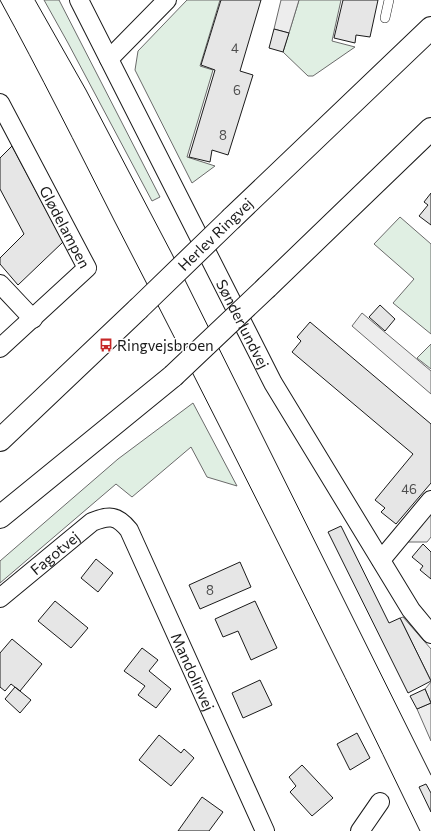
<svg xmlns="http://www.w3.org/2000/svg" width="431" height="831" viewBox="0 0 431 831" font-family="Commissioner,sans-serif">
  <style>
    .green { fill: #e0efe3; stroke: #6a6a6a }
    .parking { fill: #ededed; stroke: #6a6a6a }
    .building { fill: #e6e6e6; stroke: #1a1a1a }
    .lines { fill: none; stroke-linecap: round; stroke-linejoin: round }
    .service-casing { stroke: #1a1a1a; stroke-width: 10 }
    .minor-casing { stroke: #1a1a1a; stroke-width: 20 }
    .primary-casing { stroke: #1a1a1a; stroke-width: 24 }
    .service { stroke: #fff; stroke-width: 9 }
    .minor { stroke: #fff; stroke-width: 18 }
    .primary { stroke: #fff; stroke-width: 22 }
    .tram { stroke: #1a1a1a; stroke-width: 1 }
    .primary-bridge-casing { stroke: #1a1a1a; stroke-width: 24; stroke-linecap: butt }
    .primary-bridge { stroke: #fff; stroke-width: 22 }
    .labels { text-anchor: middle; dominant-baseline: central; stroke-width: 3; stroke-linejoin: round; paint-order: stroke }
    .number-label { font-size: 13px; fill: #4d4d4d }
    .street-label { font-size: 15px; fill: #1a1a1a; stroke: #fff }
    .poi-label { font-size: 15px; fill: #1a1a1a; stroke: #fff; text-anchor: start }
  </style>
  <rect width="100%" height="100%" fill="#fff"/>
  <path class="green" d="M44,0H59L160,197L152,201L68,43Z
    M187,0H220L200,66L213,70L187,157L215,166L192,183L135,70L138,51Z
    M299,0H341L332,41L355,47L313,76H308L283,52Z
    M400,217L431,244V334L393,303L414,279L374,244Z
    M431,344V369L417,358Z
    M193,403L237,486L207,477L191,447L132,497L116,484L0,583V561L118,459Z"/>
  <path class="parking" d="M281,0H299L289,33L274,29Z
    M362,313L431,371V394L352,326Z
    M431,513V537L427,542H406Z
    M403,617L431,649V681L400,618Z
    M431,682V741L417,709L431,703L425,689Z"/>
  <path class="building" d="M221,0H261L240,71L253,75L228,155L212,150L210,162L189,157L215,70L201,65Z
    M343,0H378L370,37L356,35L355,43L334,38Z
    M274,29L289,33L283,52L269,48Z
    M12,146L63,242L18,285L0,264V258L24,234L0,189V158Z
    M431,193V225L419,216L428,205L424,202Z
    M380,305L395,319L385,331L369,317Z
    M310,322L431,424V483L396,524L381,512L385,508L375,500L413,454L292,352L301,341L297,337Z
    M341,526L389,623L400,618L431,681L408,693L328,532Z
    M423,544L431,552V579L420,570L423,566L412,557Z
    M96,559L113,573L98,592L81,578Z
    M240,562L251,587L200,609L189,585Z
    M55,601L88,628L71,648L38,621Z
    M255,601L277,648L251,660L238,631L223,637L215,619Z
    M12,639L42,664L20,691L11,684L5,691L0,687V653Z
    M142,648L158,660L149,671L171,689L156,708L138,695L145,686L124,671Z
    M260,680L272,705L243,718L232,693Z
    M15,687L31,700L20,713L5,699Z
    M425,689L431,703L417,709L410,696Z
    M357,733L370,758L350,770L337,744Z
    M159,735L181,753L184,749L194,758L171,786L139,760Z
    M302,765L333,798L312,816L290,792L296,786L289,777Z
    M426,784L431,793V812L419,787Z
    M202,797L223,812L209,831H178Z"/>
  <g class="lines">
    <g class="service-casing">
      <path id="service" d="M385,18L389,0"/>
    </g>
    <g class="minor-casing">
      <g id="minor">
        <path id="s1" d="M79,0L273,383L411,610L431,634"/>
        <path d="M109,59L167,0"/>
        <path id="s2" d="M0,103L87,268L0,348"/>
        <path d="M0,284L33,319"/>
        <path d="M381,560L431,500"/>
        <path id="s3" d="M0,598L92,522C109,515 117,515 129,530L265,831"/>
        <path d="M360,831L380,802"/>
      </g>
    </g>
    <g class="primary-casing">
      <path id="primary" d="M232,218L431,28
        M267,287L431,129
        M0,440L138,309
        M0,517L173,376"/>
    </g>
    <use href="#service" class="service"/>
    <use href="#minor" class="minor"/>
    <use href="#primary" class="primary"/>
    <path class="tram" d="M0,0C40,73 77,147 114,220C219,423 321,626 420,831
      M35,0L86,90L172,254L431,775"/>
    <g class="primary-bridge-casing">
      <path id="primary-bridge" d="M138,309L232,218
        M173,376L267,287"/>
    </g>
    <use href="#primary-bridge" class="primary-bridge"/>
  </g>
  <defs>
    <g id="bus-bare" transform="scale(1.08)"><path d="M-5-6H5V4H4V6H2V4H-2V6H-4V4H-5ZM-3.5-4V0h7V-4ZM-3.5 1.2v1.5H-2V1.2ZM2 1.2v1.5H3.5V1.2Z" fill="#c62828" stroke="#fff" stroke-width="2.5" paint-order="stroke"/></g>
  </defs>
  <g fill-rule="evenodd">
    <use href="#bus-bare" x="106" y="345"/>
  </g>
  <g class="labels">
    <g class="number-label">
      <text x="235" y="48">4</text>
      <text x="237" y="90">6</text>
      <text x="223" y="135">8</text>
      <text x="409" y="489">46</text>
      <text x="210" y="590">8</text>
    </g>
    <g class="street-label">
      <text stroke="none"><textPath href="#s2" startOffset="140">Glødelampen</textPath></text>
      <text transform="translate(215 234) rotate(-44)">Herlev Ringvej</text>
      <text stroke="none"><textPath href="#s1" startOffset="363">Sønderlundvej</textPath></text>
      <text stroke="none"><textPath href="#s3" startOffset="71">Fagotvej</textPath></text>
      <text stroke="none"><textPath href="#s3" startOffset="317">Mandolinvej</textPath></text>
    </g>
    <g class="poi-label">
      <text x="117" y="345">Ringvejsbroen</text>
    </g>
  </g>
</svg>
